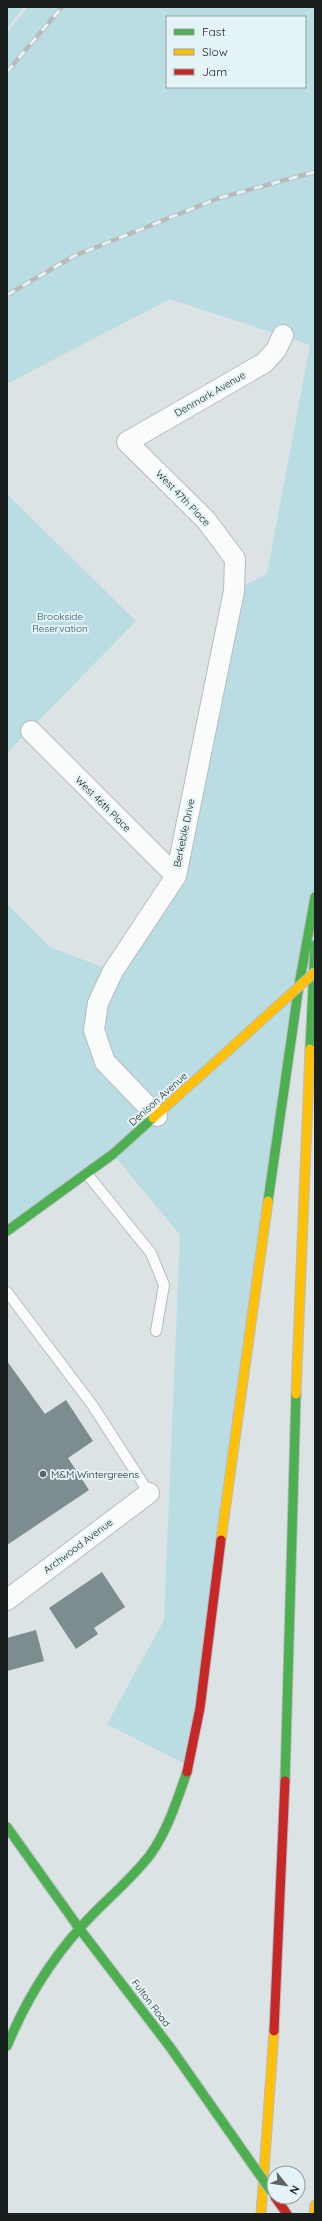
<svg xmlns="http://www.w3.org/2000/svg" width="322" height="2221" viewBox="0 0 322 2221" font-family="Quicksand,sans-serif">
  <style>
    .green { fill: #badde4; fill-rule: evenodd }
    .building { fill: #7d8c8e }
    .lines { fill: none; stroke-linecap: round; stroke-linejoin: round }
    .lane-casing { stroke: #b7bcbe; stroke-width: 12 }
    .street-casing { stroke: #b7bcbe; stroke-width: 22 }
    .fast-casing { stroke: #b7bcbe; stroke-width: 11 }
    .slow-casing { stroke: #b7bcbe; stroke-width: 11 }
    .jam-casing { stroke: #b7bcbe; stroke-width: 11 }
    .lane { stroke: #fafbfb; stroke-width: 10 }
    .street { stroke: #fafbfb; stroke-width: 20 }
    .fast { stroke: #4caf50; stroke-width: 9 }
    .slow { stroke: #ffc107; stroke-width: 9 }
    .jam { stroke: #c62828; stroke-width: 9 }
    .rail-casing { stroke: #b9bbbb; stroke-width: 4.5 }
    .rail { stroke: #e4f3f6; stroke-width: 3; stroke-dasharray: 9; stroke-linecap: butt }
    .fast-bridge-casing { stroke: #b7bcbe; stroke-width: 11; stroke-linecap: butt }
    .slow-bridge-casing { stroke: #b7bcbe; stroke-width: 11; stroke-linecap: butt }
    .fast-bridge { stroke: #4caf50; stroke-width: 9 }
    .slow-bridge { stroke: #ffc107; stroke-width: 9 }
    .poi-dot { fill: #5d6364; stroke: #e4f3f6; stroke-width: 1.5 }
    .labels { text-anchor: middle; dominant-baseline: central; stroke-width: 4; stroke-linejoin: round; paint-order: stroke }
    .street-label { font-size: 10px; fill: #191e1f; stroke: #e4f3f6 }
    .park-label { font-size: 10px; fill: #2a575e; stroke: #e4f3f6 }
    .poi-label { font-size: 10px; fill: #191e1f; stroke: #e4f3f6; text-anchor: start }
  </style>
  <rect width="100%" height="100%" fill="#dbe3e5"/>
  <path class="green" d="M7,7H24L7,29Z
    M28,7H315V897L189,1766L107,1724L164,1620L180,1235L113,1154L7,1231V904L50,947L113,971L176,876L234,591L267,574L310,345L170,299L7,384V33ZM167,17H305V87H167Z
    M7,494L136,621L7,753Z"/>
  <path class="building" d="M7,1361L45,1414L66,1400L93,1441L68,1458L89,1490L7,1545Z
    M102,1572L125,1607L94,1628L98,1634L76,1649L49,1608Z
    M36,1630L44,1661L7,1671V1638Z"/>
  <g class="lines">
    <g class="lane-casing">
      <path id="lane" d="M87,1174L151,1253L164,1285L156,1331
        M7,1292L93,1406L149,1493"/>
    </g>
    <g class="street-casing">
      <path id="street" d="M31,731L176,876
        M157,1116L105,1062L94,1030L98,1003L113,971L176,876L234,591L235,559L206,520L127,442L264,363L276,350L283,335
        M7,1600L149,1493"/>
    </g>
    <g class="fast-casing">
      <path id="fast" d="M310,1049L315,945
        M268,1201L299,985L315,897
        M7,1231L113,1154L153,1118
        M285,1781L296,1394
        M7,1827L79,1928L170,2047
        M7,2046C28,1995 56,1951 95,1912C114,1893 134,1876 150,1855C168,1830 177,1800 187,1772"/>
    </g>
    <g class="slow-casing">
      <path id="slow" d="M153,1118L200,1076
        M296,1394L310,1049
        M221,1540L268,1201
        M261,2214L274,2031
        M314,2214L315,2205"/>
    </g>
    <g class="jam-casing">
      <path id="jam" d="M187,1772L200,1708L221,1540
        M274,2031L285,1781
        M275,2197L287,2214"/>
    </g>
    <use href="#lane" class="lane"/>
    <use href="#street" class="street"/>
    <use href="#fast" class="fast"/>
    <use href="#slow" class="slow"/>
    <use href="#jam" class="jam"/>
    <g class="rail-casing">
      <path id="rail" d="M7,72L62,7
        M7,295L74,256L219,198L315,172"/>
    </g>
    <use href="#rail" class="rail"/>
    <g class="fast-bridge-casing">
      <path id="fast-bridge" d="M170,2047L271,2191"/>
    </g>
    <g class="slow-bridge-casing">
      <path id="slow-bridge" d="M200,1076L315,972"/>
    </g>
    <use href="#fast-bridge" class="fast-bridge"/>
    <use href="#slow-bridge" class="slow-bridge"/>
  </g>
  <circle class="poi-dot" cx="43" cy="1474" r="4"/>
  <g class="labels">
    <g class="street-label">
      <text transform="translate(210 394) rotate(-30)">Denmark Avenue</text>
      <text transform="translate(183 498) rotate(46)">West 47th Place</text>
      <text transform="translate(103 804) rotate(45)">West 46th Place</text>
      <text transform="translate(184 833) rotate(-78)">Berkebile Drive</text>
      <text transform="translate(158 1099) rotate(-42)">Denison Avenue</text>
      <text transform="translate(78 1546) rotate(-37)">Archwood Avenue</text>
      <text transform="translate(151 2003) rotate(53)">Fulton Road</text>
    </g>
    <g class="park-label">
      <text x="60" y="616">Brookside<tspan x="60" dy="12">Reservation</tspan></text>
    </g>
    <g class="poi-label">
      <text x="51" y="1474">M&amp;M Wintergreens</text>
    </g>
  </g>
  <rect width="322" height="2221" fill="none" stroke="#191e1f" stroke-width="16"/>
  <rect x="166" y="16" width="140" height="72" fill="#e4f3f6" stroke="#939ea0"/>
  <rect x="174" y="29" width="20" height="6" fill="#4caf50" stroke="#939ea0"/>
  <text x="202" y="36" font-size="12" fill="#191e1f">Fast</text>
  <rect x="174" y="49" width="20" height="6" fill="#ffc107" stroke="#939ea0"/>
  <text x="202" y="56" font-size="12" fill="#191e1f">Slow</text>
  <rect x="174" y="69" width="20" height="6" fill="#c62828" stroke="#939ea0"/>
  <text x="202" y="76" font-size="12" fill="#191e1f">Jam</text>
  <g transform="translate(286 2185) rotate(120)"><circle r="19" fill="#e4f3f6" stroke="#939ea0"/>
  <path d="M0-3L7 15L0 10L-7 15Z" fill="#5d6364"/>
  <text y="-6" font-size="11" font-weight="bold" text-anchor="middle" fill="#191e1f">N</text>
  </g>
</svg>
